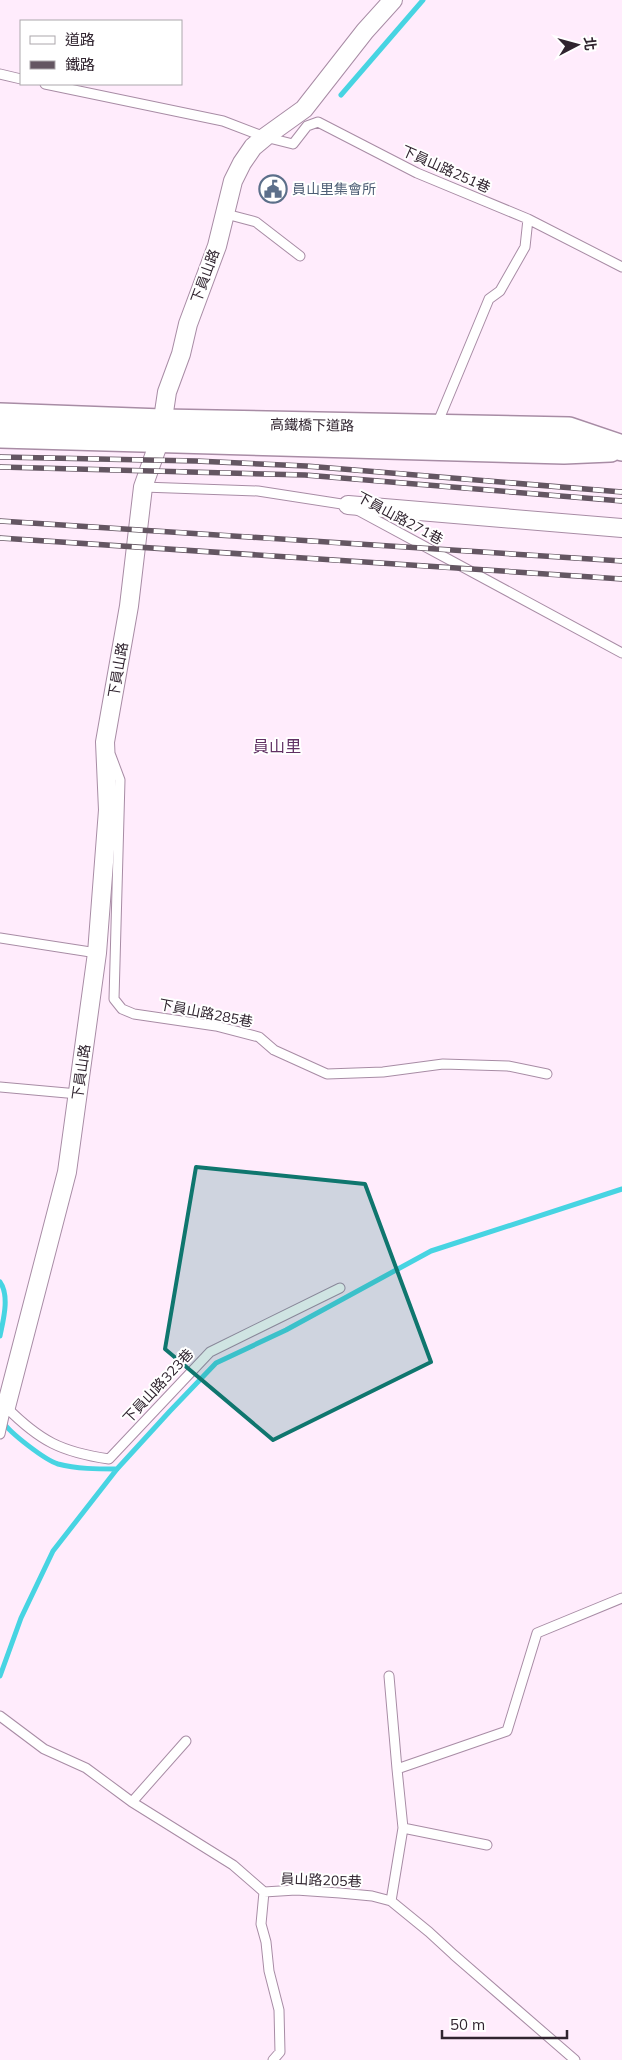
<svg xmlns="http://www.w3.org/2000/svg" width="622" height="2060" viewBox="0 0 622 2060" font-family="Mulish,'Noto Sans TC',sans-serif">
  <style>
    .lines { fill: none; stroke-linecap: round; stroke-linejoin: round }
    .stream { stroke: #47d4e2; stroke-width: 5 }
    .lane-casing { stroke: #a88ca5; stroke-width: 11 }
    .street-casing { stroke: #a88ca5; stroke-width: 20 }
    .secondary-casing { stroke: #a88ca5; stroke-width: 28 }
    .lane { stroke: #fff; stroke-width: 9 }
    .street { stroke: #fff; stroke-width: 18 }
    .secondary { stroke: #fff; stroke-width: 25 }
    .rail-casing { stroke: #645662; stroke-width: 5.5 }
    .rail { stroke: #fff; stroke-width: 4; stroke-dasharray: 11; stroke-linecap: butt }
    .marked { fill: #0f766e; fill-opacity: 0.2; stroke: #0f766e; stroke-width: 4; stroke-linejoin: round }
    .labels { text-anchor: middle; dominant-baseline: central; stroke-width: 4; stroke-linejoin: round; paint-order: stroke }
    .street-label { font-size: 14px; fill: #30242f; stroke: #fff }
    .service-label { font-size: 14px; fill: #4e5e75; stroke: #fff; text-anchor: start }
    .quarter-label { font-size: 16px; fill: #603063; stroke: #fff }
  </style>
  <rect width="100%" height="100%" fill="#ffecfc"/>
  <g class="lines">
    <path class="stream" d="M341,95L423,0
      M0,1282C10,1296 3,1321 0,1336
      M3,1422C10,1433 45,1460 58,1464C77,1469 97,1469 117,1469
      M0,1676L21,1618L53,1551L117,1469L170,1411L216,1363L286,1330L431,1251L622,1189"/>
    <g class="lane-casing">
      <path id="lane" d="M0,74L21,79
        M45,84L223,121L265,137L293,144L307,126L318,122L417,173L528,219L622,267
        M226,214L256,222L300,256
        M440,417L489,299L500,291L525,247L528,219
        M143,487L258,491L348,505L622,653
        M111,756L120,780L114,999L122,1009L134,1014L216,1026L259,1037L274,1050L327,1074L383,1072L443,1064L508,1066L547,1074
        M0,938L97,953
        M0,1087L78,1094
        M6,1407C40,1441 61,1452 109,1459L210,1352L340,1288
        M0,1434L6,1407
        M389,1676L397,1769
        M0,1716L44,1749L86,1768L132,1802L233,1865L264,1892L296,1890L340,1893L372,1896L391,1901L429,1932L454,1955L575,2060
        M132,1802L186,1741
        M403,1828L487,1845
        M264,1892L261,1924L266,1942L269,1971L279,2010L280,2052L273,2060
        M391,1901L403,1828L397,1769L507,1731L537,1633L622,1598"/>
    </g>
    <g class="street-casing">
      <path id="street" d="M348,505L622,528
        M6,1407L67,1172L97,953L108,810L105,742L129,606L143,487L160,439L167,392L181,354L188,324L217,246L233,181L242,163L253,147L265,137L304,109L365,31L393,0"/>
    </g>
    <g class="secondary-casing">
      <path id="secondary" d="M0,416L162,422L569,430L622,448
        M0,435L564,451L610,449"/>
    </g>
    <use href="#lane" class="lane"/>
    <use href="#street" class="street"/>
    <use href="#secondary" class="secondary"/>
    <g class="rail-casing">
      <path id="rail" d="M0,457L196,461L306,466L622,492
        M0,467L305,475L622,501
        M0,521L622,561
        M0,538L622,579"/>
    </g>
    <use href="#rail" class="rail"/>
  </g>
  <path class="marked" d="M196,1167L365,1184L431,1362L273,1440L165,1349Z"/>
  <defs>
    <g id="civic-ring" transform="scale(1.4375)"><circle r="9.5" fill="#fff" stroke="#5c6f8a" stroke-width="1.5"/><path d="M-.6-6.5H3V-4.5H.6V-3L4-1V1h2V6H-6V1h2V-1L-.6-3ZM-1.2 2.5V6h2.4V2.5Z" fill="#5c6f8a"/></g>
  </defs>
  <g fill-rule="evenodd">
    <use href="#civic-ring" x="273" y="189"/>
  </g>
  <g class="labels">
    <g class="street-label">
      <text transform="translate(446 169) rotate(24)">下員山路251巷</text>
      <text transform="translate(205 276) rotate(-70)">下員山路</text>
      <text transform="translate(312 425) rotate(1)">高鐵橋下道路</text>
      <text transform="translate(400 518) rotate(28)">下員山路271巷</text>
      <text transform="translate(118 670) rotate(-80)">下員山路</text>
      <text transform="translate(206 1013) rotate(11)">下員山路285巷</text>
      <text transform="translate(81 1072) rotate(-82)">下員山路</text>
      <text transform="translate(158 1386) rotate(-47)">下員山路323巷</text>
      <text transform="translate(321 1880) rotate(2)">員山路205巷</text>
    </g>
    <g class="service-label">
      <text x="292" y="189">員山里集會所</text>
    </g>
    <g class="quarter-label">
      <text x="277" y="746">員山里</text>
    </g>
  </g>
  <rect x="20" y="20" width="162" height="65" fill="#ffffff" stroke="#aca7ac"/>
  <rect x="30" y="36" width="25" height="8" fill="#ffffff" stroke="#aca7ac"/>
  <text x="65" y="45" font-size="15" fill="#30242f">道路</text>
  <rect x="30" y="61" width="25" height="8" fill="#645662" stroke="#aca7ac"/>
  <text x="65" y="70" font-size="15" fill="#30242f">鐵路</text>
  <g transform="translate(577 45) rotate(84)" stroke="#ffffff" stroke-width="4" paint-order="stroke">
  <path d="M0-4L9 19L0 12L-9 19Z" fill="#30242f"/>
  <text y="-8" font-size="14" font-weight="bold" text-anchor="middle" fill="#30242f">北</text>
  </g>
  <path d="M442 2030v8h125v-8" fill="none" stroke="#30242f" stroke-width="2.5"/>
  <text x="450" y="2030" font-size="15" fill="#30242f" stroke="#ffffff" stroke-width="4" paint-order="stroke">50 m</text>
</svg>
